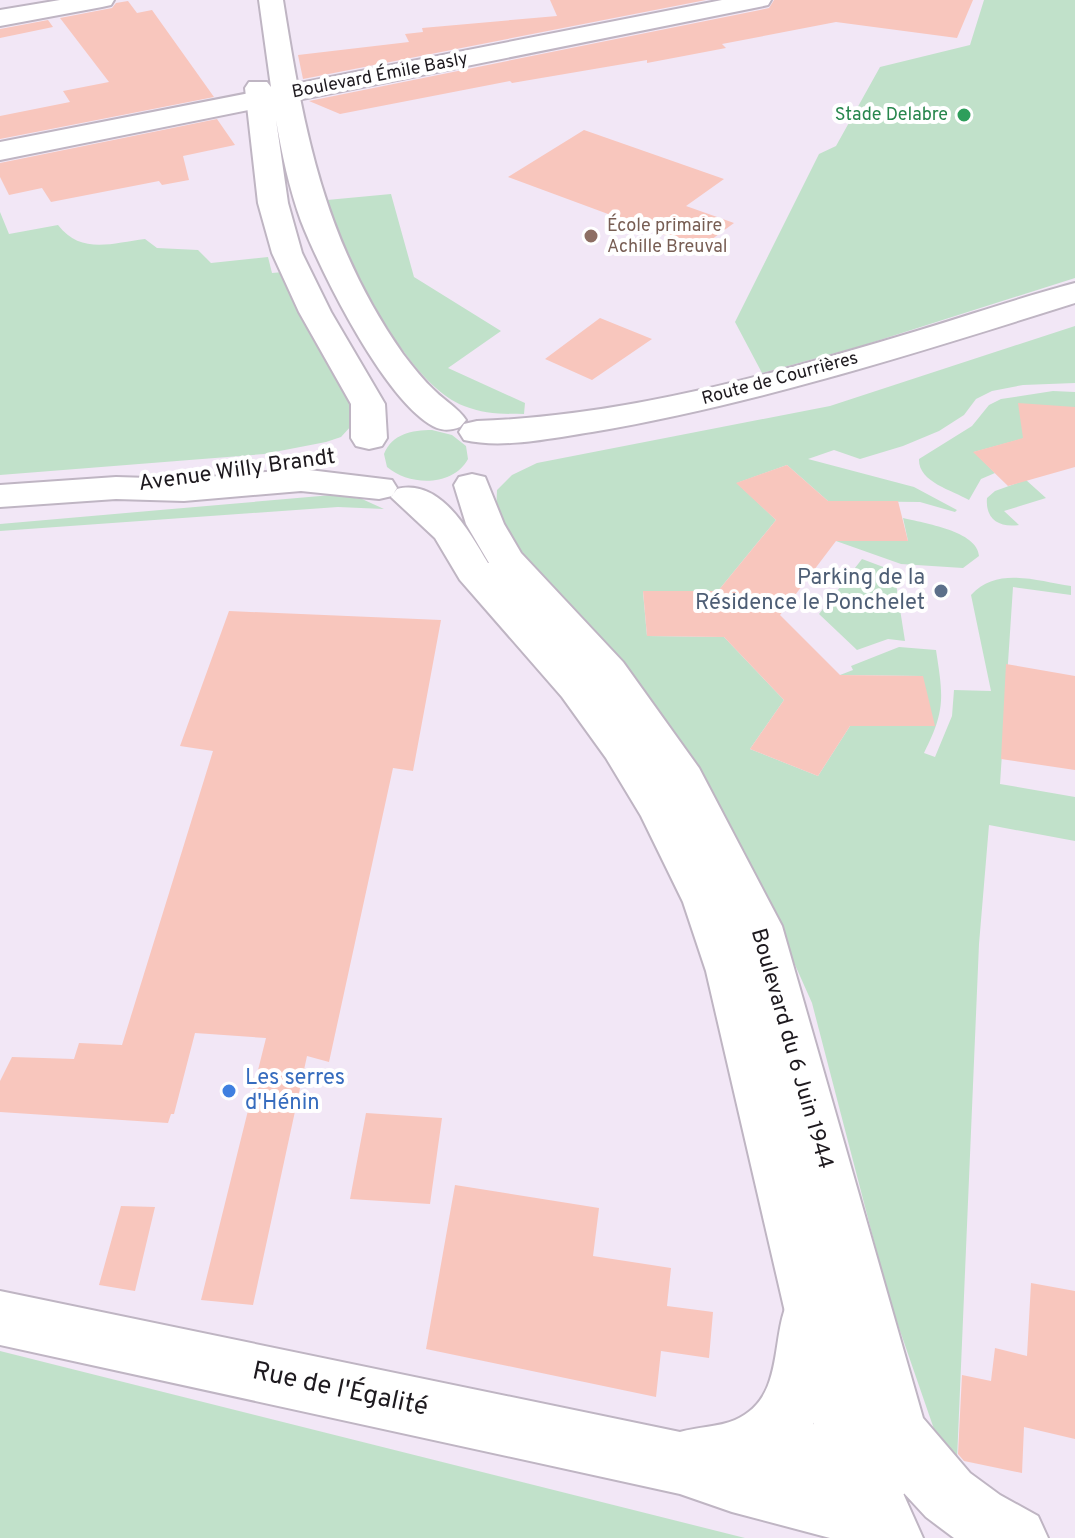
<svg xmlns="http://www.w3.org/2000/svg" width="1075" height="1538" viewBox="0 0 1075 1538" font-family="Overpass,sans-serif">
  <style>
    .green { fill: #c1e1ca }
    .building { fill: #f8c6bd }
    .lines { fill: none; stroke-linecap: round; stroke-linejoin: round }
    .minor-casing { stroke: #bfb5c3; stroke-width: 4 }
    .secondary-casing { stroke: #bfb5c3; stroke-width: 4 }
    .minor { fill: #fff; fill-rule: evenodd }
    .secondary { fill: #fff; fill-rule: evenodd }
    .leisure-dot { fill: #2e9e5b; stroke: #fff; stroke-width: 3 }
    .education-dot { fill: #8d6e63; stroke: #fff; stroke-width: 3 }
    .service-dot { fill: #5c6f8a; stroke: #fff; stroke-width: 3 }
    .shop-dot { fill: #3f7fe0; stroke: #fff; stroke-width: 3 }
    .labels { text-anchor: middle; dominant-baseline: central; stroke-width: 8; stroke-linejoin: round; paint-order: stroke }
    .far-street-label { font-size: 18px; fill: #1e1a1f; stroke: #fff }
    .far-leisure-label { font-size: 18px; fill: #27864d; stroke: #fff; text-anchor: end }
    .far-education-label { font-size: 18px; fill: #785e54; stroke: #fff; text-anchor: start }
    .street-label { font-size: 22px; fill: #1e1a1f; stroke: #fff }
    .service-label { font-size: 22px; fill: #4e5e75; stroke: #fff; text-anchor: end }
    .shop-label { font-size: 22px; fill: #366cbe; stroke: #fff; text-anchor: start }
    .near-street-label { font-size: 26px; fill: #1e1a1f; stroke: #fff }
  </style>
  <rect width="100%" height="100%" fill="#f2e7f6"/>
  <path class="green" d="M984,0H1075V278L861,346L762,373L735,322L819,154L836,146L880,67L970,45Z
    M391,194L414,277L501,331L448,368L525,403L524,414C503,414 484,414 464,406C405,383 346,258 327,200Z
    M0,212L9,234L58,225C81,255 112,243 145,239L157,248L198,250L211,263L268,257L272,273L283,272L351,395L352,425L341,437L326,442L264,454L0,475Z
    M1075,326V383L1023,385L992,391L976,399L964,415L939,431L903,446L860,459L834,450L808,459L914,487L957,510L955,512L920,502L828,501L787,465L737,483L776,520L718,591L643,592L647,636L724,637L784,700L750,749L818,776L850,726L923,676L840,675L853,670L851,666L899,647L936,650C943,696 946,710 924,753L935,757L952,716L954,690L991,691L971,595C997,566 1037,581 1071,586V595L1013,587L1000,784L1075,797V841L989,825L979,944L957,1460L944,1458L889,1299L812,1003L744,850H734L540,586L496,513L497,490L512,475L537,463L830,406Z
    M1053,391L1075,392V407L1033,436L974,452L995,473L981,479L969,500C952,490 918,482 919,459L972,426L989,405L1001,399Z
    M432,430L452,435L466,446L468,459C453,487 409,486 387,467L384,454C392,434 412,430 432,430Z
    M1026,480L1046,498L1004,511L1019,525C999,528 985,519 987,498L995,491Z
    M332,495L362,499L384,509L338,507L0,531V524Z
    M903,518C923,523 978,531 979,556L963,568L901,564L836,541H908Z
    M862,559L894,571L905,641L888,639L857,650L819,614Z
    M0,1351L745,1538H0Z"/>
  <path class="building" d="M550,0H706L303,79L298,55L409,42L405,34L423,32L422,28L557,16Z
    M774,0H973L957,38L836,22L722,44L726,48L647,63V60L512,83L510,81L340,114L309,101L760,10L769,8Z
    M128,1L137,13L152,10L214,97L0,139V116L70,102L63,91L109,82L60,18L112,8L116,3Z
    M48,20L53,27L0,38V29Z
    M217,119L235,145L183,156L189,180L162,185L159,181L51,202L42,188L9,195L0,177V163Z
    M584,130L724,179L686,206L734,223L700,248L508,177Z
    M600,318L652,339L592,380L545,359Z
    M1018,403L1075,407V467L1008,486L973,452L1023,438Z
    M787,465L828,501H898L908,541H836L780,615L840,675L923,676L935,726H850L818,776L750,749L784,700L724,637L647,636L643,591H718L776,520L736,483Z
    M229,611L441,620L413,771L393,768L329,1062L307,1056L253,1305L201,1300L266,1038L195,1033L174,1114H171L168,1123L0,1112V1081L12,1057L74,1059L79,1043L122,1045L213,751L180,746Z
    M1006,664L1075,676V770L1001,759Z
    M366,1113L442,1118L430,1204L350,1199Z
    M455,1185L599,1208L593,1256L671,1268L667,1306L713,1312L709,1358L661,1351L656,1397L426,1349Z
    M121,1206L155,1207L135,1291L99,1285Z
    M1031,1283L1075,1291V1439L1024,1427L1022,1473L964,1461L958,1454L962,1375L991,1381L995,1348L1027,1356Z"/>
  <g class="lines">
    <g class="minor-casing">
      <path id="minor" d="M60,0H114L111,5L102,7L0,26V10Z
        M722,0H771L768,5L759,7L0,160V142Z
        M0,1291L680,1432C697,1427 719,1427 735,1420C785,1398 770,1340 788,1301L808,1293L828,1301C846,1340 833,1387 813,1424L866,1436L904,1450L913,1472L904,1494L887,1501L903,1516L913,1538H830L732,1512L680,1494L0,1345Z"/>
    </g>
    <g class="secondary-casing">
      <path id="secondary" d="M259,0H283C304,132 324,241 403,354C413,367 423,380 435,391C445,401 458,408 466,420L460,427C452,430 445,431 437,428C387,406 321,272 301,221C289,188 282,154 276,120L288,203L302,253L331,312L385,404L387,438L382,446L369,449L356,446L351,438V404L299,312L272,253L258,203L245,88L249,82H267L271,87Z
        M1075,283V303C916,353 756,404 592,432C552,438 503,449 464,440L459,432L464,424L477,421C627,416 774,374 917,331C970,315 1022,297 1075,283Z
        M301,469L392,480L397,488L392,496L379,499L301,491L184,501L116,499L0,507V485L116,477L184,479Z
        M472,474L485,477L504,524L521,553L623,662L699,768L782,926L923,1418L970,1473L1000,1495L1038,1516L1048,1538H954L926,1517L902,1491L923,1538H858L825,1463L801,1381L706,971L683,902L641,816L606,758L562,697L460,580L435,538L391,497L397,489C441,478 469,532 488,563H489L466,524L454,485L459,477Z"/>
    </g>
    <use href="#minor" class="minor"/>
    <use href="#secondary" class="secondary"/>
  </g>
  <circle class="leisure-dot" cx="964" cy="115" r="8"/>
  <circle class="education-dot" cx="591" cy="236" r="8"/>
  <circle class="service-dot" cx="941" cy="591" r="8"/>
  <circle class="shop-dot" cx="229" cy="1091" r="8"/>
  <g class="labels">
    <g class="far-street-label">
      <text transform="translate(380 76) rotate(-11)">Boulevard Émile Basly</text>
      <text transform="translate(780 379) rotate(-15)">Route de Courrières</text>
    </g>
    <g class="far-leisure-label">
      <text x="948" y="115">Stade Delabre</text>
    </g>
    <g class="far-education-label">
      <text x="607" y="226">École primaire<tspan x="607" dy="21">Achille Breuval</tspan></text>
    </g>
    <g class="street-label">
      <text transform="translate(237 471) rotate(-8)">Avenue Willy Brandt</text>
      <text transform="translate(791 1049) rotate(74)">Boulevard du 6 Juin 1944</text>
    </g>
    <g class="service-label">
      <text x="925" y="578">Parking de la<tspan x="925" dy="25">Résidence le Ponchelet</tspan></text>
    </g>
    <g class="shop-label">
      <text x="245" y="1078">Les serres<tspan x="245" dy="25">d'Hénin</tspan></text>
    </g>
    <g class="near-street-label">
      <text transform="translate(340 1390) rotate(12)">Rue de l'Égalité</text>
    </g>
  </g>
</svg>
